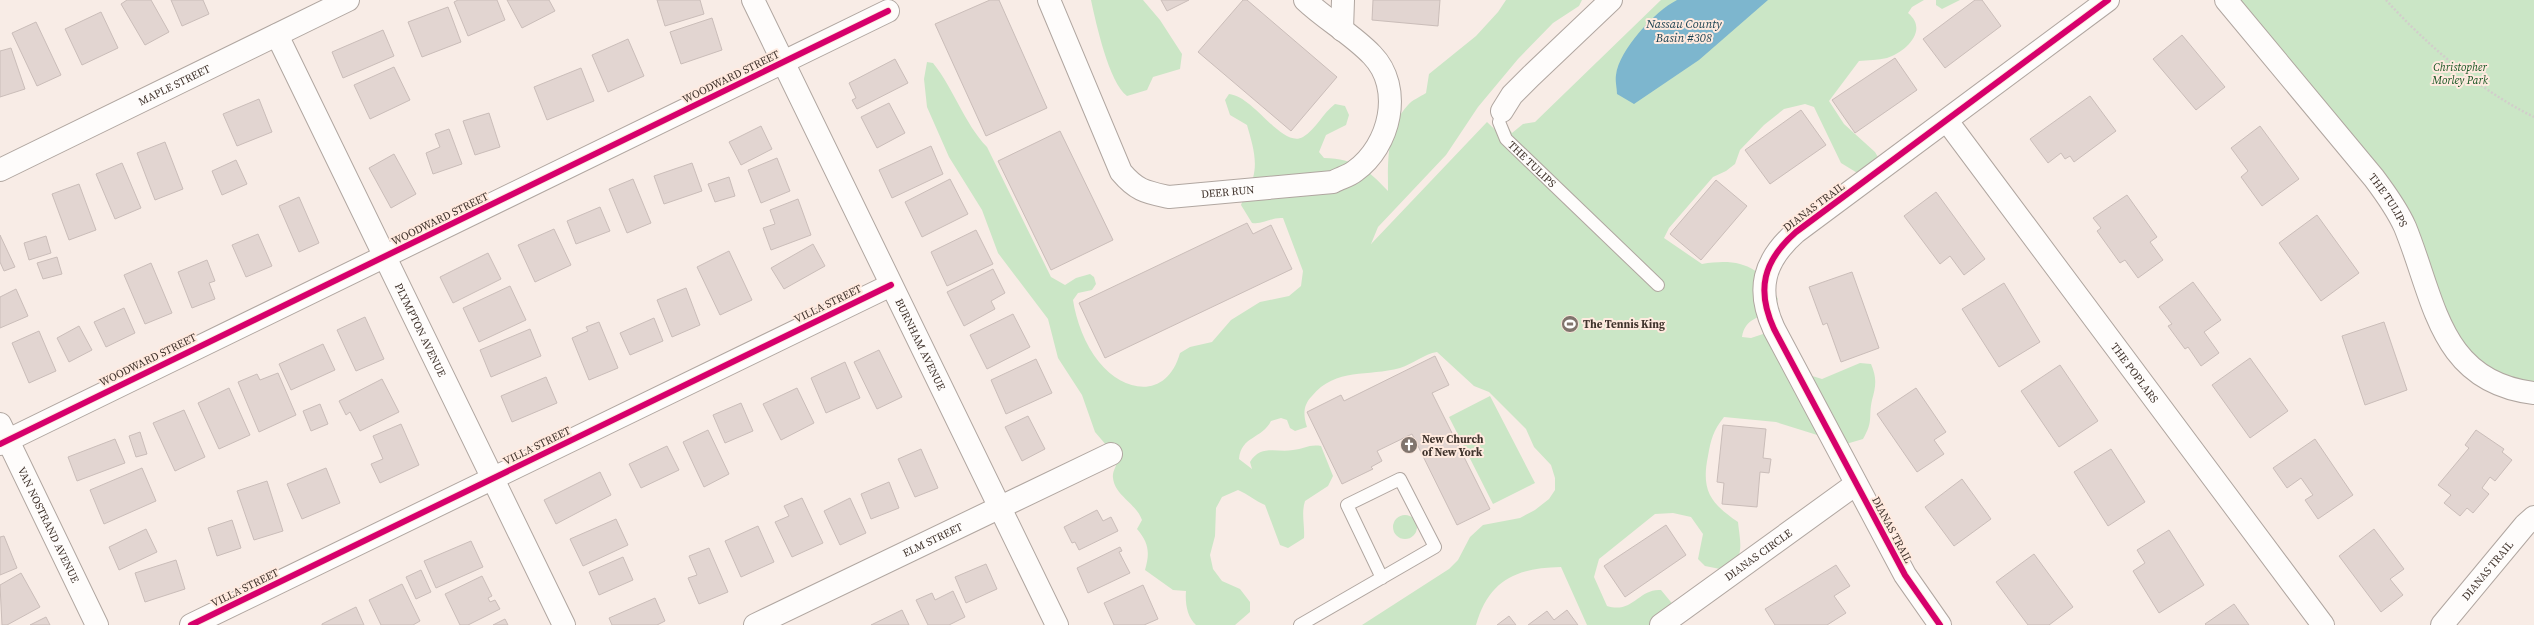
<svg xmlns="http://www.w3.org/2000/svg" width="2534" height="625" viewBox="0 0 2534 625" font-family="'Source Serif 4',serif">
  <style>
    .green { fill: #cbe6c6 }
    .water { fill: #7db6ce }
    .building { fill: #e2d5d1; stroke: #cabdb9 }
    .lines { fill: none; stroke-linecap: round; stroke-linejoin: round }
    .service-casing { stroke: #b0a6a0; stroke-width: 14 }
    .minor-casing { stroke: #b0a6a0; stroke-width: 24 }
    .path { stroke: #d2cecb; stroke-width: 2.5; stroke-dasharray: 2 2; stroke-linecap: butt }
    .service { stroke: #fefcfb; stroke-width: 12 }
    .minor { stroke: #fefcfb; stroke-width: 22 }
    .cycleway-casing { stroke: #ffeadf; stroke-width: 8 }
    .cycleway { stroke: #d6006c; stroke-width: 6 }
    .labels { text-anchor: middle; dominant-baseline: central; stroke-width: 4; stroke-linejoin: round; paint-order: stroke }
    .park-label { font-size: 11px; font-style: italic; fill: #155421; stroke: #ffeadf }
    .street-label { font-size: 11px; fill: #40332c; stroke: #ffeadf }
    .poi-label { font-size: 11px; font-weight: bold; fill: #40332c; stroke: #ffeadf; text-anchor: start }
    .water-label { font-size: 12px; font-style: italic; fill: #1a4151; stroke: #ffeadf }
  </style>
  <rect width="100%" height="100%" fill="#f8ece6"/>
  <path class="green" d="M1091,0H1143L1160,20L1182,54L1180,69L1153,77L1147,90L1127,96C1109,83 1096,23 1091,0Z
    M1506,0H1582L1579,6L1553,23L1518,59L1478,107L1446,155L1378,227L1371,244L1487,122L1506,140L1508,127L1512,133L1523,124L1535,122L1661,0H1924L1912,7L1908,13C1929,30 1906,52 1887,58C1878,60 1868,60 1859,61L1829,101L1844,124L1875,152L1879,159L1859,174L1841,163L1814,107L1805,104L1784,109L1764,125L1740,150L1735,164L1726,171L1713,177L1669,228L1664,238L1702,264C1739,258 1760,265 1778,299L1774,310C1759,318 1745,318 1742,337L1751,338L1766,333L1809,375L1822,379L1860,363L1871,364C1877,378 1876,386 1872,400C1868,418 1874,420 1863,439L1846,444L1776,422L1724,417C1713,431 1711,439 1708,456C1701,490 1710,503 1738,522C1740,543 1746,558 1725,570L1705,566L1698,559L1703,534L1691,517L1673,513L1655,514L1599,559L1594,577L1607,606C1633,614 1639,588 1661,590L1675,607L1669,625H1587L1561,567C1516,568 1489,580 1476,625H1362L1449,569L1458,560L1470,537L1483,525L1520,518L1535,510L1549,499L1555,490V478L1551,465L1534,447L1526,429L1489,392L1474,386L1437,352C1424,354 1413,364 1400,368C1368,377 1336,367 1312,396C1303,405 1303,415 1307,427L1295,431L1290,428L1287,420L1281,418L1271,421C1262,439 1241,436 1239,459L1252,469L1250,462C1261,444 1277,453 1293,450C1304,449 1309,444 1321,446L1333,476L1328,486L1305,501C1301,513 1305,526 1304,538L1288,548L1280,545L1265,505C1255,501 1248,494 1238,490L1222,497L1216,508L1215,536L1210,555L1213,569L1222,581L1240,589L1250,602V612L1235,625H1196C1187,617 1185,603 1186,591L1173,590L1145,570C1150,553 1149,543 1137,529L1142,520C1136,503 1115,496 1113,478C1112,471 1117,466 1118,459L1095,432L1082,395L1058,358L1048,319L998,253L982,210L949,157L927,107L924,79L927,62L933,63C954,89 964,123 987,147L1051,277L1065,285L1076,278L1090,274L1094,277L1096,284L1092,290L1078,293L1073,300C1076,320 1085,345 1099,362C1125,394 1167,399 1180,353L1190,347L1212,342L1231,320L1260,302L1289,296L1301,286L1303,271L1283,218C1271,217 1263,225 1252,223L1241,205C1244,196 1251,187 1253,178C1258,160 1252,143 1247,125L1230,115L1225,100L1229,94C1254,96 1282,149 1303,137C1316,129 1323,113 1335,104L1345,106L1349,115L1346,125L1326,135L1319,152L1324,158C1356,159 1367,169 1388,191C1388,163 1386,128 1408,105C1412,100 1420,97 1426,93L1429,74L1476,36L1498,12Z
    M1936,0H1960L1942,9L1936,5Z
    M2226,0H2534V393L2477,373L2405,227Z
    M1490,396L1535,483L1493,504L1449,417Z
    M1393 527a12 12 0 1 1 24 0a12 12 0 1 1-24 0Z"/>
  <path class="water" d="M1677,0H1768L1699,60L1634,104L1617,94C1617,88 1615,81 1616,75C1619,50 1655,11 1677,0Z"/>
  <path class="building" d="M127,0H151L169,32L145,45L121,4Z
    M171,0H203L209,14L182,26Z
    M458,0H497L505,20L468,36L454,2Z
    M507,0H549L555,11L522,28Z
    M657,0H700L704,14L665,26Z
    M990,0H999L1047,108L986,136L935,24Z
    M1161,0H1189L1167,11Z
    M1243,0H1247L1337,77L1291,131L1198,52Z
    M1373,0H1440L1438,26L1372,20Z
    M1975,0H1982L2001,26L1945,68L1923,39Z
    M448,7L461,42L422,57L408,22Z
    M101,12L118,48L82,65L65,29Z
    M712,18L722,50L681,64L670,32Z
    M36,22L61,75L37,86L12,33Z
    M383,30L394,56L343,78L332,52Z
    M2182,35L2225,87L2196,110L2153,59Z
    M628,39L644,76L608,92L592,55Z
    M11,48L25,89L0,97V51Z
    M1895,58L1917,90L1855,133L1832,100Z
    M895,59L908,83L857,109L852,100L856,98L849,83Z
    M394,67L410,100L370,119L354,85Z
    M581,68L594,101L547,120L534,87Z
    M2090,96L2116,131L2074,162L2070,156L2065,159L2061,153L2048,163L2030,139Z
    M259,99L272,132L237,146L223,114Z
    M889,103L905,133L877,148L861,117Z
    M1801,110L1826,145L1770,184L1745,150Z
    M489,113L500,147L475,155L463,121Z
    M761,126L772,149L741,165L729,142Z
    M2260,126L2299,179L2262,206L2241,177L2248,171L2231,148Z
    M449,129L462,164L433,174L426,153L440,147L435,134Z
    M1060,131L1113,240L1051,270L998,161Z
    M165,142L183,189L155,200L137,153Z
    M931,146L943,174L892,198L879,170Z
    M394,154L416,194L391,208L369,168Z
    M777,158L790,191L761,203L748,170Z
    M236,160L247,184L222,195L212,171Z
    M122,163L141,208L115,219L96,174Z
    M692,163L702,191L664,204L654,176Z
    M729,177L735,196L715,202L708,184Z
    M633,179L651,223L627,233L609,189Z
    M950,179L968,214L922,237L905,202Z
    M1716,180L1747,206L1701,260L1670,234Z
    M79,184L96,230L69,240L52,194Z
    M1936,192L1985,259L1964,275L1950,256L1940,264L1904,216Z
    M2127,195L2157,237L2150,242L2163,260L2138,278L2125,260L2120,263L2097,231L2101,228L2093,218Z
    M299,197L319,243L299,252L279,206Z
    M798,199L811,235L771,250L763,228L775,224L770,210Z
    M600,207L610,231L576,244L567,221Z
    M2317,215L2359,273L2321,301L2279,243Z
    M1247,223L1253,234L1271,225L1292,269L1105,358L1079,303Z
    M554,229L571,265L535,282L518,245Z
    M976,230L993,264L947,286L931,252Z
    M258,234L272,266L246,277L232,245Z
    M0,235L15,267L4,271L0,262Z
    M46,236L51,253L29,260L24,243Z
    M813,244L825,266L784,289L771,268Z
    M729,251L752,300L720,315L697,267Z
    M488,253L501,279L453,303L440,277Z
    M57,257L62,274L43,279L37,263Z
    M207,260L215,281L209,283L215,299L192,308L178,272Z
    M151,263L172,313L145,324L124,275Z
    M993,269L1005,293L991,301L995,309L964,326L947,292Z
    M1852,272L1879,348L1841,362L1827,323L1823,325L1809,287Z
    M2193,282L2221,320L2204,332L2219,353L2201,366L2188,347L2185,349L2168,326L2172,324L2159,307Z
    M2004,283L2040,342L1999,367L1962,309Z
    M510,286L526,320L479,342L463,308Z
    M686,288L700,325L672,337L657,300Z
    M16,289L28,316L0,328V297Z
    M124,308L135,333L106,347L94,322Z
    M1013,314L1030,347L987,369L970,335Z
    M365,317L384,359L356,371L337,330Z
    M654,318L663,341L630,355L620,333Z
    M599,322L618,368L589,380L572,338L588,331L586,327Z
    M2384,322L2407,390L2365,405L2342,336Z
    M79,326L92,350L69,362L57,338Z
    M530,329L541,356L491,377L480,350Z
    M39,331L56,371L29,383L12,343Z
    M323,344L335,370L291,390L279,364Z
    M879,350L902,397L877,409L854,362Z
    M1435,356L1449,385L1432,393L1490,509L1457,525L1412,434L1377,451L1382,461L1371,467L1373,469L1342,484L1307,412L1341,395L1344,401Z
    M2250,358L2288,411L2250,438L2212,385Z
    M1036,359L1052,393L1006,414L991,380Z
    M845,362L860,398L826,413L811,378Z
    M2060,365L2098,421L2059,447L2021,391Z
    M278,373L296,415L259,432L238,382L257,374L260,380Z
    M546,377L557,403L512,422L501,396Z
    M382,379L399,412L360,431L350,412L346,415L339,401Z
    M229,388L250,435L219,449L198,403Z
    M797,388L814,423L781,440L763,404Z
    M1916,388L1946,432L1934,440L1944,454L1917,472L1877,414Z
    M741,403L753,431L725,443L713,415Z
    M320,404L328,424L311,431L303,411Z
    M184,410L205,457L175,471L153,423Z
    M1028,416L1045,449L1022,461L1005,427Z
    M401,424L419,465L380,483L371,464L383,459L373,436Z
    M1723,425L1766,429L1763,458L1771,459L1769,473L1760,472L1757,507L1722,504L1724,483L1717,482Z
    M708,430L729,474L704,487L683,442Z
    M2476,430L2504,449L2502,452L2512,460L2495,481L2490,477L2482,488L2489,494L2473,513L2467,508L2460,516L2444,503L2451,495L2438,485L2469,448L2465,445Z
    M140,432L147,454L136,457L129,436Z
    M115,439L125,463L77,481L68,457Z
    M2315,439L2353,495L2318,519L2305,500L2313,495L2301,478L2287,488L2273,468Z
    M667,446L679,470L641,488L629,464Z
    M921,449L938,488L915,497L898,459Z
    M2111,449L2145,502L2108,526L2074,472Z
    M142,468L156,501L104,524L90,490Z
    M326,468L340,503L302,519L287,484Z
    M600,472L611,495L556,524L544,500Z
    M1962,479L1991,519L1954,546L1925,507Z
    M267,481L283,531L254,540L237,491Z
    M889,482L899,508L871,519L861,494Z
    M802,498L823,543L792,557L775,522L789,516L784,506Z
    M850,498L866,533L840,545L824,511Z
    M1097,510L1103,521L1111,517L1118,531L1079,550L1075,542L1072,543L1064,527Z
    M616,519L628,545L583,566L570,539Z
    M232,520L241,548L217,556L208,528Z
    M1666,525L1686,555L1625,597L1604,566Z
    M758,526L774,562L741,577L725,541Z
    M146,529L157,552L119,570L109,547Z
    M2374,529L2404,569L2390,579L2403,595L2381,612L2339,556Z
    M2169,530L2204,585L2159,613L2133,571L2145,563L2137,550Z
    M4,536L17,568L0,575V537Z
    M471,541L483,567L436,588L424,561Z
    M1120,547L1122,551L1119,552L1130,573L1088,593L1077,568Z
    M709,548L728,592L699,604L688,578L697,575L689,556Z
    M2034,554L2073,607L2049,625H2028L1996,582Z
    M623,557L633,580L599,595L589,572Z
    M176,560L185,589L145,602L135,573Z
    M986,564L997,589L966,603L955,577Z
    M1836,565L1850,586L1834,596L1846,613L1827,625H1775L1765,609Z
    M421,570L431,592L416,599L406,577Z
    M21,573L40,607L7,625H2L0,585Z
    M482,576L492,596L488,598L490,602L495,600L500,609L468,625H460L445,594Z
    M402,584L420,621L413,625H381L369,600Z
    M1143,585L1158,619L1144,625H1114L1104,603Z
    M953,591L965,617L949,625H928L916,600L932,593L935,600Z
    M655,598L665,621L657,625H612L609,618Z
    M2234,604L2249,625H2206L2205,624Z
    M356,607L364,625H322V624Z
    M902,610L909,625H871Z
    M1567,610L1578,625H1528L1547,611L1554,620Z
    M1509,616L1516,625H1497Z
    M46,617L50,625H30Z
    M505,619L508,625H493Z"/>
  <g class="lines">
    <g class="service-casing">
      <g id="service">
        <path id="s1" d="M1502,111L1499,122L1506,139L1658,285"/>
        <path d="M1300,625L1435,547L1400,479L1347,505L1382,578"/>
      </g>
    </g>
    <g class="minor-casing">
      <g id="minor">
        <path id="s2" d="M753,0L1057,625"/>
        <path id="s3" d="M1049,0L1121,172C1137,191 1146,192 1169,197L1333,182C1340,178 1349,176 1355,171C1390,146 1404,88 1372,55C1352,34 1326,20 1305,0"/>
        <path id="s4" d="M2226,0L2374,178C2386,194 2397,209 2405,227C2435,300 2439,382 2534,393"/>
        <path d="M1342,30L1343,0"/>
        <path id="s5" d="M277,35L564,625"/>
        <path d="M1502,111L1512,95L1531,76L1611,0"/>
        <path id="s6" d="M1947,121L2323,625"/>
        <path id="s7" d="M0,170L348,0"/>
        <path id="s8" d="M0,424L97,625"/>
        <path d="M0,444L888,11"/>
        <path d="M191,625L891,285"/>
        <path id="s9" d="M755,625L1111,454"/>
        <path id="s10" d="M1661,625L1856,484"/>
        <path d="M1940,625L1905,575L1774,329C1756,290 1763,261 1796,232L2108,0"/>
        <path id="s11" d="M2442,625L2525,525L2534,517"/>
      </g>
    </g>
    <path class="path" d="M2386,0C2427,45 2479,90 2534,117"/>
    <use href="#service" class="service"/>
    <use href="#minor" class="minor"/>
    <g class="cycleway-casing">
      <path id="cycleway" d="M0,444L888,11
        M191,625L891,285
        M1940,625L1905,575L1774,329C1756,290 1763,261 1796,232L2108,0"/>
    </g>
    <use href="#cycleway" class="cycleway"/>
  </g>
  <defs>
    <g id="stadium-disc" transform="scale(0.9)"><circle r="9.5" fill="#80746d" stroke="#ffeadf"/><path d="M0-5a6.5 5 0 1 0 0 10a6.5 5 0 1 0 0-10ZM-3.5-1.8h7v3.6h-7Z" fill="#fff"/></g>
    <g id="church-disc" transform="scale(0.9)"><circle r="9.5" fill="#80746d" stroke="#ffeadf"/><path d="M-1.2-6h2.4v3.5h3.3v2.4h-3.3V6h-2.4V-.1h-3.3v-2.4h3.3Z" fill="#fff"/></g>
  </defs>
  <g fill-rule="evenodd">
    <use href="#stadium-disc" x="1570" y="324"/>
    <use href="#church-disc" x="1409" y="445"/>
  </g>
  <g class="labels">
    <g class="park-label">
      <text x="2460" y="67">Christopher<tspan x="2460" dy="13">Morley Park</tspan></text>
    </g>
    <g class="street-label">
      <text transform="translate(731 77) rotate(-26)">WOODWARD STREET</text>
      <text stroke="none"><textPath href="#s7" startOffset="194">MAPLE STREET</textPath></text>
      <text stroke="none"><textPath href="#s1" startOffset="66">THE TULIPS</textPath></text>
      <text stroke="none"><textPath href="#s3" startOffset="301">DEER RUN</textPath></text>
      <text stroke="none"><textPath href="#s4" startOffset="258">THE TULIPS</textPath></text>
      <text transform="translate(1814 207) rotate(-37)">DIANAS TRAIL</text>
      <text transform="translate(440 219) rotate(-26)">WOODWARD STREET</text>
      <text transform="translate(828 304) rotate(-26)">VILLA STREET</text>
      <text stroke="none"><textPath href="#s5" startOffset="328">PLYMPTON AVENUE</textPath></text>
      <text stroke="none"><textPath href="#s2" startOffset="383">BURNHAM AVENUE</textPath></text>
      <text transform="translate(148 360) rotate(-26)">WOODWARD STREET</text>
      <text stroke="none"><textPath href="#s6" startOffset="314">THE POPLARS</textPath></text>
      <text transform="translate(537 446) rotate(-26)">VILLA STREET</text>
      <text stroke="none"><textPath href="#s8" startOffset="112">VAN NOSTRAND AVENUE</textPath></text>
      <text transform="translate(1892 530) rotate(62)">DIANAS TRAIL</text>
      <text stroke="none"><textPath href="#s9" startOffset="197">ELM STREET</textPath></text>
      <text stroke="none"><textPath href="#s10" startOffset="120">DIANAS CIRCLE</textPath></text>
      <text stroke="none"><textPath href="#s11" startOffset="71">DIANAS TRAIL</textPath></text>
      <text transform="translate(245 588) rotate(-26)">VILLA STREET</text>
    </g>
    <g class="poi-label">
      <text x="1583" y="324">The Tennis King</text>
      <text x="1422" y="439">New Church<tspan x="1422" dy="13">of New York</tspan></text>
    </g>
    <g class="water-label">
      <text x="1684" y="24">Nassau County<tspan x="1684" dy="14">Basin #308</tspan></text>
    </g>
  </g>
</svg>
